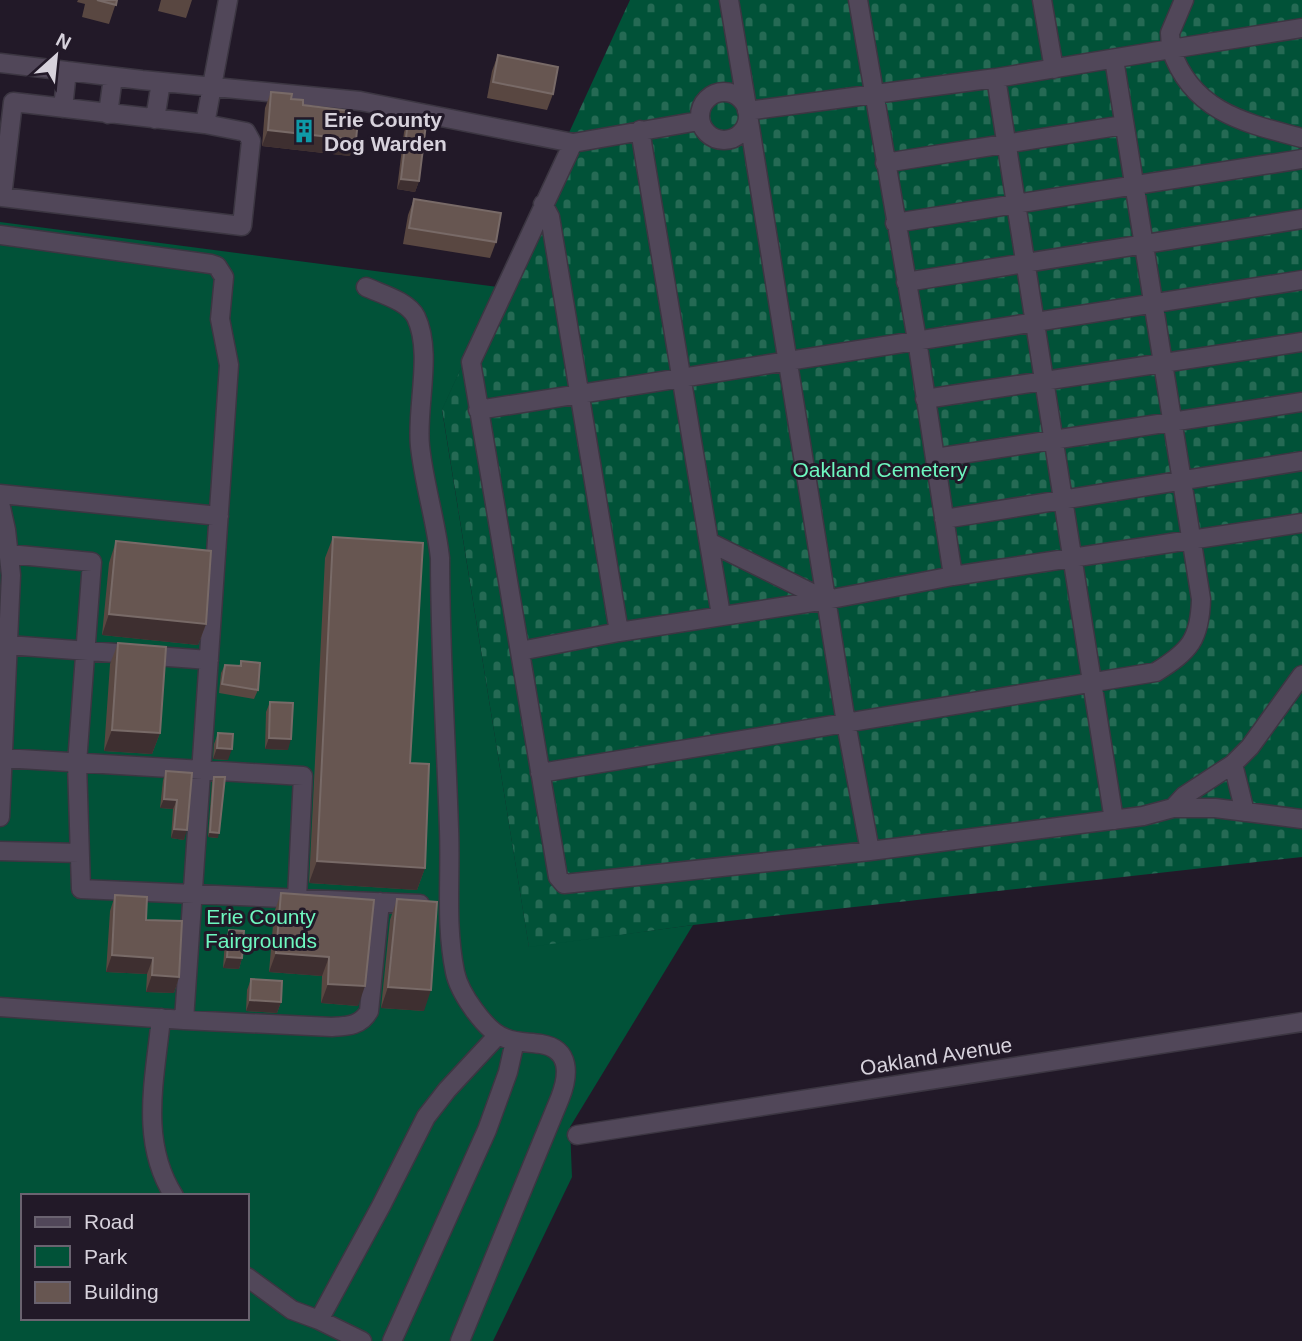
<svg xmlns="http://www.w3.org/2000/svg" width="1302" height="1341" viewBox="0 0 1302 1341" font-family="Arial,sans-serif">
  <style>
    .cemetery { fill: url(#cemetery-stones) }
    .green { fill: #015238; fill-rule: evenodd }
    .lines { fill: none; stroke-linecap: round; stroke-linejoin: round }
    .minor-casing { stroke: #3c3642; stroke-width: 21 }
    .minor { stroke: #514759; stroke-width: 18 }
    .wall { fill: #594741 }
    .shaded-wall { fill: #3e2f30 }
    .building { fill: #675651; stroke: #786a67; stroke-width: 2 }
    .labels { text-anchor: middle; dominant-baseline: central; stroke-width: 6; stroke-linejoin: round; paint-order: stroke }
    .poi-label { font-size: 21px; font-weight: bold; fill: #d7d2dc; stroke: #221928; text-anchor: start }
    .park-label { font-size: 21px; fill: #6ef8c0; stroke: #221928 }
    .street-label { font-size: 21px; fill: #d7d2dc; stroke: #221928 }
  </style>
  <defs>
    <pattern id="cemetery-stones" width="16" height="16" patternUnits="userSpaceOnUse" patternTransform="scale(1.75)"><rect width="16" height="16" fill="#015238"/><path d="M2 7V4a2 2 0 0 1 4 0v3zM10 15v-3a2 2 0 0 1 4 0v3z" fill="#256a54"/></pattern>
  </defs>
  <rect width="100%" height="100%" fill="#221928"/>
  <path class="cemetery" d="M630,0H1302V857L693,925L529,948L442,409Z"/>
  <path class="green" d="M0,222L498,287L442,410L529,947L693,925L570,1127L572,1177L493,1341H0ZM23,1196H247V1318H23Z"/>
  <g class="lines">
    <g class="minor-casing">
      <path id="minor" d="M729,0L747,107
        M858,0L917,340L953,576
        M1042,0L1054,69
        M1184,0L1170,33L1171,49L1302,28
        M0,63L142,80L360,101L573,143
        M996,78L1114,820
        M700 116a24 24 0 1 1 48 0a24 24 0 1 1-48 0Z
        M13,102L205,124L246,132L251,141L242,226L2,197Z
        M63,108L67,71
        M747,111L996,78L1171,49C1192,112 1245,123 1302,138
        M108,114L113,77
        M748,115L846,723L870,851
        M155,119L161,82
        M699,121L573,143L471,362L558,877L564,884L870,851L1143,816L1173,808H1215L1302,819
        M205,124L228,0
        M640,130L721,615
        M885,163L1124,125
        M543,204L550,217L619,632
        M895,223L1302,159
        M0,235L211,264L217,266L224,277L220,319L229,365L184,1020
        M906,282L1302,219
        M366,287C381,294 408,301 416,317C433,353 416,407 420,446C424,484 436,521 440,558C440,649 446,739 449,829C451,878 445,923 455,972C459,992 485,1031 505,1038C516,1043 529,1042 541,1044C571,1049 569,1075 560,1098L460,1341
        M925,399L1302,342
        M478,410L1302,280
        M935,458L1302,402
        M0,494L219,516
        M0,503L6,530L11,575L0,817
        M944,519L1302,461
        M709,542L826,600
        M9,554L92,562L77,763L81,889L420,904
        M8,645L209,660
        M520,651L619,632L826,600L953,576L1302,523
        M3,758L303,776L297,898
        M540,773L1156,672C1190,651 1200,639 1201,599L1114,59
        M1173,808L1184,796L1233,764
        M1245,812L1233,764L1250,747L1302,675
        M0,851L79,853
        M0,1007L184,1020L332,1027C347,1026 361,1026 369,1011L380,902
        M161,1018C155,1079 139,1141 174,1196
        M577,1135L1302,1022
        M247,1277L292,1310L319,1320L362,1341
        M319,1320L381,1206L426,1117L447,1090L498,1035
        M392,1341L487,1130L508,1072L515,1041"/>
    </g>
    <use href="#minor" class="minor"/>
  </g>
  <path class="wall" d="M78,0H117L109,24L82,17L85,4L77,2Z
    M161,0H192L186,18L158,11Z
    M498,55L553,94L547,110L487,98L492,71Z
    M271,92L291,99L303,105L350,119V156L262,146L265,108Z
    M408,121L419,181L415,192L397,189L404,132Z
    M414,199L496,242L490,258L403,244L408,215Z
    M333,537L410,763L425,868L417,890L309,883L325,558Z
    M116,541L206,624L198,645L102,635L109,563Z
    M118,643L160,733L152,754L104,751L110,664Z
    M241,661L258,690L254,699L219,693L221,673L225,665L239,666Z
    M270,702L288,750L265,749L266,712Z
    M218,733L228,760L213,759L214,744Z
    M166,771L192,773L184,840L171,838L173,809L160,808L163,780Z
    M214,777L218,838L208,837L212,782Z
    M281,893L374,900L358,1006L321,1003L322,976L269,972L274,913Z
    M115,895L146,920L179,977L174,993L146,992L147,974L106,972L110,911Z
    M397,899L424,1011L381,1008L390,920Z
    M229,930L242,958L239,969L223,968L225,940Z
    M251,979L281,1002L277,1013L246,1011L247,990Z"/>
  <path class="shaded-wall" d="M268,130L356,140L350,156L262,146Z
    M401,179L419,181L415,192L397,189Z
    M109,614L206,624L198,645L102,635Z
    M112,730L160,733L152,754L104,751Z
    M269,738L291,739L288,750L265,749Z
    M217,748L232,749L228,760L213,759Z
    M164,799L177,800L173,809L160,808Z
    M174,829L187,830L184,840L171,838Z
    M210,832L219,833L218,838L208,837Z
    M317,861L425,868L417,890L309,883Z
    M276,953L329,957L322,976L269,972Z
    M112,955L153,958L147,974L106,972Z
    M227,957L242,958L239,969L223,968Z
    M152,975L179,977L174,993L146,992Z
    M328,984L365,986L358,1006L321,1003Z
    M388,987L431,990L424,1011L381,1008Z
    M250,1000L281,1002L277,1013L246,1011Z"/>
  <path class="building" d="M97,0H117L116,5Z
    M498,55L558,67L553,94L493,82Z
    M271,92L292,94L291,99L303,100V105L351,111L350,119L358,120L356,140L268,130Z
    M408,121L426,124L419,181L401,179Z
    M414,199L501,213L496,242L409,228Z
    M333,537L423,543L410,763L429,764L425,868L317,861Z
    M116,541L211,551L206,624L109,614Z
    M118,643L166,647L160,733L112,730Z
    M241,661L260,663L258,690L222,684L225,665L241,666Z
    M270,702L293,703L291,739L269,738Z
    M218,733L233,734L232,749L217,748Z
    M166,771L192,773L187,830L174,829L177,800L164,799Z
    M214,777H225L219,833L210,832Z
    M281,893L374,900L365,986L328,984L329,957L276,953Z
    M115,895L147,897L146,920L182,921L179,977L152,975L153,958L112,955Z
    M397,899L437,902L431,990L388,987Z
    M229,930L244,931L242,958L227,957Z
    M251,979L282,981L281,1002L250,1000Z"/>
  <defs>
    <g id="building-bare" transform="scale(1.89)"><path d="M-4-6H4V6H1V3H-1V6H-4ZM-2.5-4.3h1.7v1.8h-1.7ZM.8-4.3h1.7v1.8H.8ZM-2.5-1h1.7V.8h-1.7ZM.8-1h1.7V.8H.8Z" fill="#0f9aa8" stroke="#221928" stroke-width="2.5" paint-order="stroke"/></g>
  </defs>
  <g fill-rule="evenodd">
    <use href="#building-bare" x="304" y="131"/>
  </g>
  <g class="labels">
    <g class="poi-label">
      <text x="324" y="119">Erie County<tspan x="324" dy="24">Dog Warden</tspan></text>
    </g>
    <g class="park-label">
      <text x="880" y="469">Oakland Cemetery</text>
      <text x="261" y="916">Erie County<tspan x="261" dy="24">Fairgrounds</tspan></text>
    </g>
    <g class="street-label">
      <text transform="translate(936 1056) rotate(-9)">Oakland Avenue</text>
    </g>
  </g>
  <rect x="21" y="1194" width="228" height="126" fill="#221928" stroke="#6a6370" stroke-width="2"/>
  <rect x="35" y="1217" width="35" height="10" fill="#514759" stroke="#6a6370" stroke-width="2"/>
  <text x="84" y="1229" font-size="21" fill="#d7d2dc">Road</text>
  <rect x="35" y="1246" width="35" height="21" fill="#015238" stroke="#6a6370" stroke-width="2"/>
  <text x="84" y="1264" font-size="21" fill="#d7d2dc">Park</text>
  <rect x="35" y="1282" width="35" height="21" fill="#675651" stroke="#6a6370" stroke-width="2"/>
  <text x="84" y="1299" font-size="21" fill="#d7d2dc">Building</text>
  <g transform="translate(56 56) rotate(27)" stroke="#221928" stroke-width="5" paint-order="stroke">
  <path d="M0-5L12 26L0 18L-12 26Z" fill="#d7d2dc"/>
  <text y="-10" font-size="19" font-weight="bold" text-anchor="middle" fill="#d7d2dc">N</text>
  </g>
</svg>
